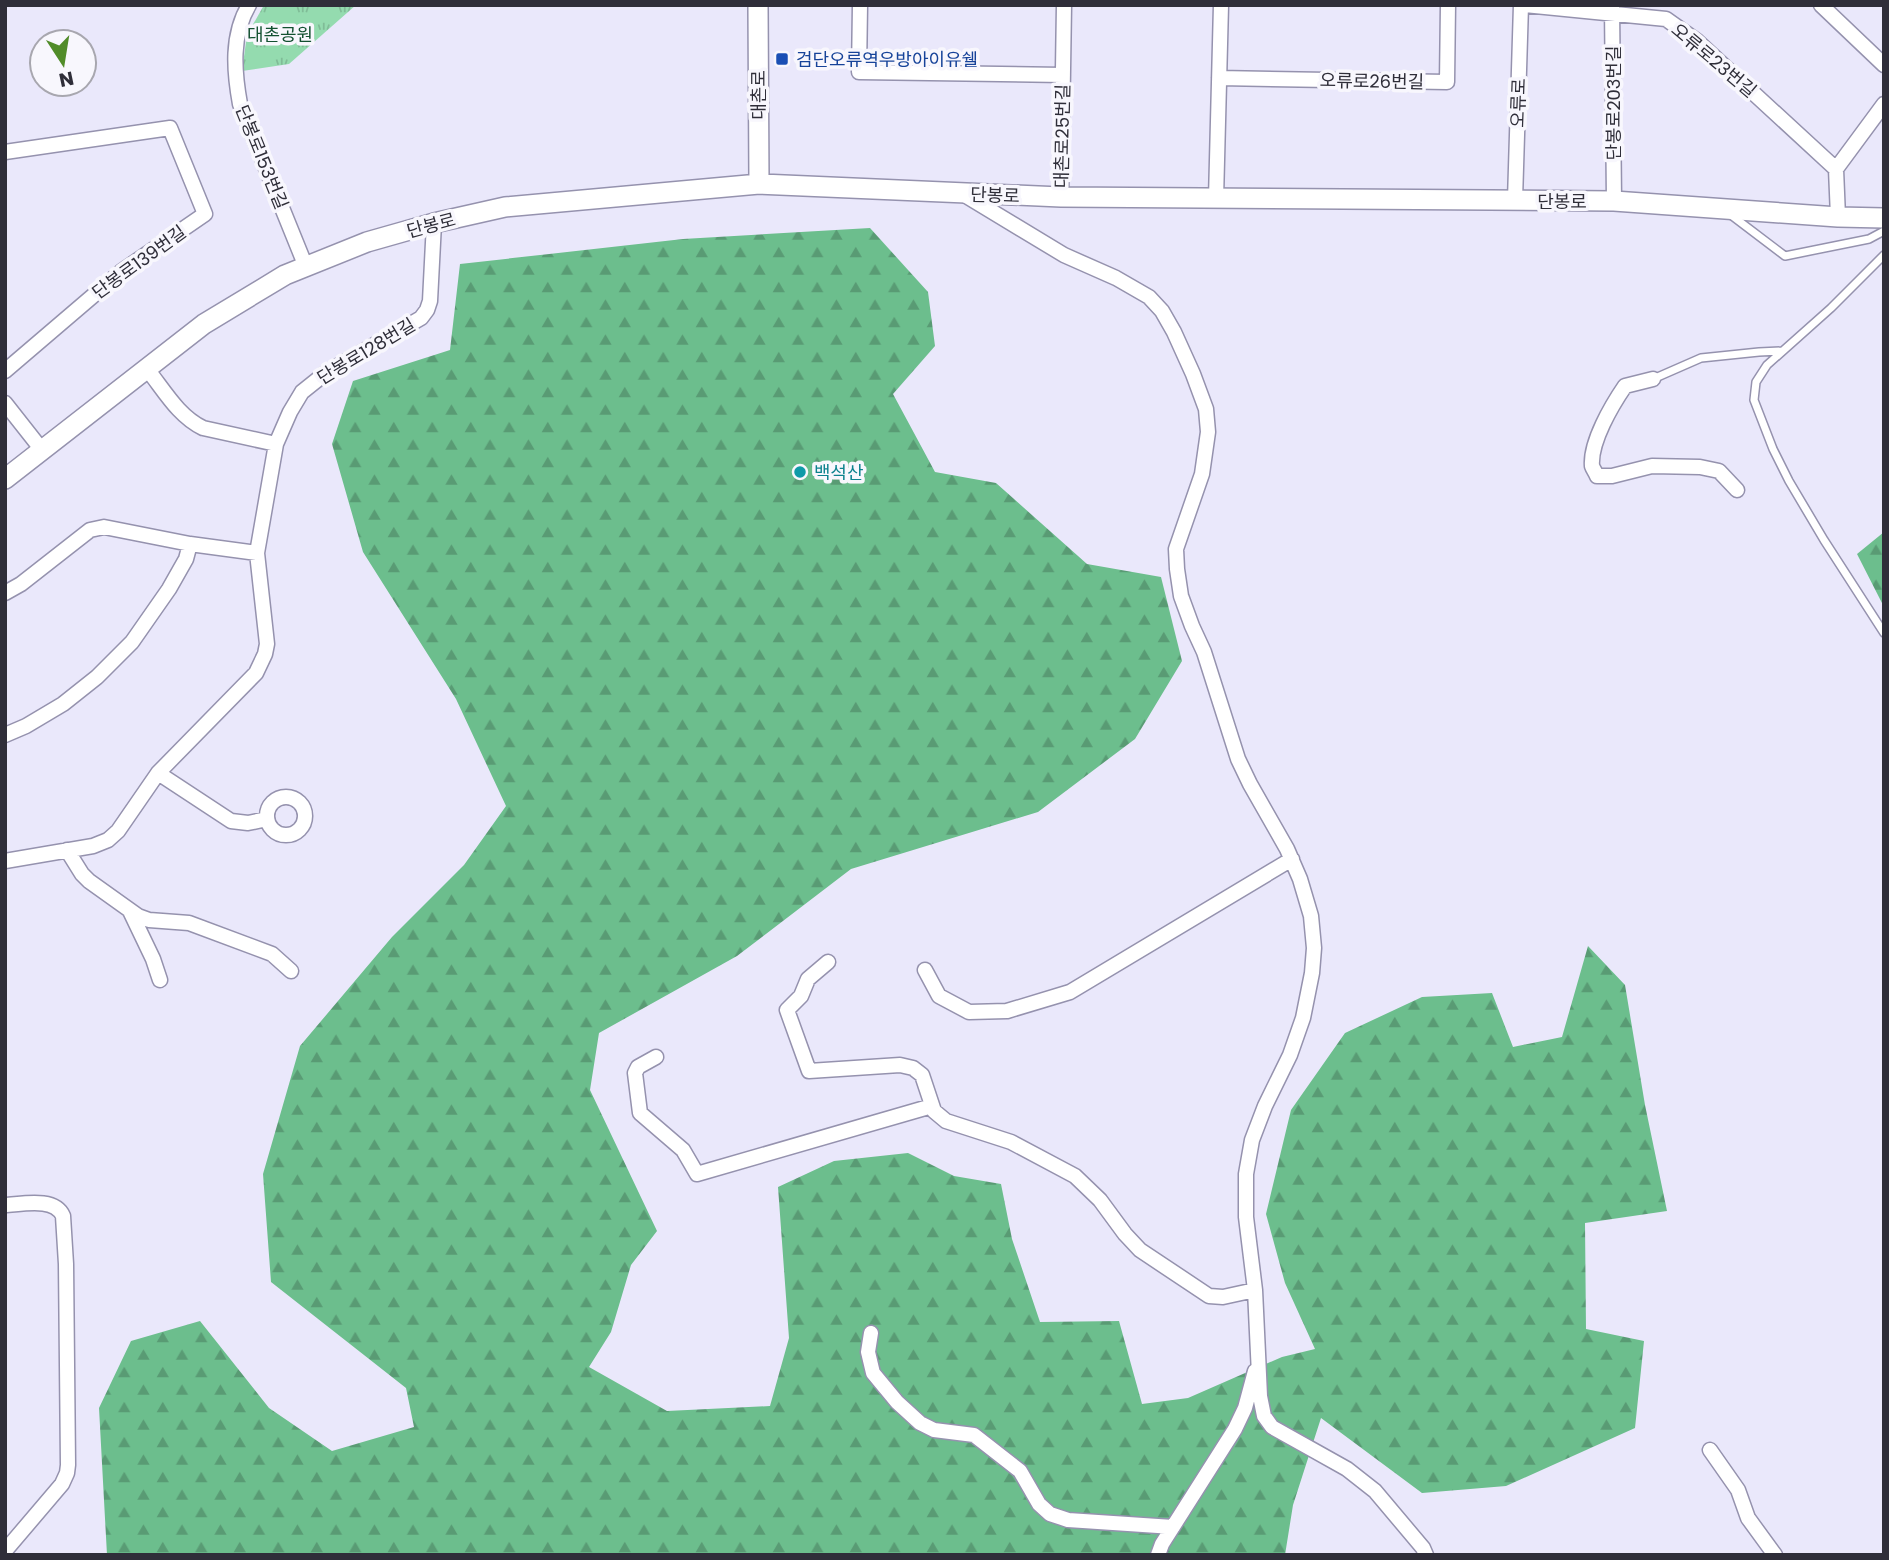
<svg xmlns="http://www.w3.org/2000/svg" width="1889" height="1560" viewBox="0 0 1889 1560" font-family="Poppins,'Noto Sans KR',sans-serif">
  <style>
    .forest { fill: url(#forest-firs) }
    .park { fill: url(#park-tufts) }
    .lines { fill: none; stroke-linecap: round; stroke-linejoin: round }
    .lane-casing { stroke: #9592ae; stroke-width: 10 }
    .street-casing { stroke: #9592ae; stroke-width: 17 }
    .secondary-casing { stroke: #9592ae; stroke-width: 22 }
    .lane { stroke: #fff; stroke-width: 7 }
    .street { stroke: #fff; stroke-width: 14 }
    .secondary { stroke: #fff; stroke-width: 19 }
    .transit-dot { fill: #1a4fb4; stroke: #f8f7fd; stroke-width: 2.5 }
    .culture-dot { fill: #0f9aa8; stroke: #f8f7fd; stroke-width: 2.5 }
    .labels { text-anchor: middle; dominant-baseline: central; stroke-width: 7; stroke-linejoin: round; paint-order: stroke }
    .park-label { font-size: 18px; fill: #135131; stroke: #f8f7fd }
    .transit-label { font-size: 18px; fill: #164399; stroke: #f8f7fd; text-anchor: start }
    .street-label { font-size: 18px; fill: #2f2e39; stroke: #f8f7fd }
    .culture-label { font-size: 18px; fill: #0d838f; stroke: #f8f7fd; text-anchor: start }
  </style>
  <defs>
    <pattern id="forest-firs" width="22" height="20" patternUnits="userSpaceOnUse" patternTransform="scale(1.75)"><rect width="22" height="20" fill="#6cbe8d"/><path d="M5 1l3.5 6h-7zM16 11l3.5 6h-7z" fill="#599b74"/></pattern>
    <pattern id="park-tufts" width="24" height="20" patternUnits="userSpaceOnUse" patternTransform="scale(1.75)"><rect width="24" height="20" fill="#94dbaf"/><path d="M3 7l-1-3M5 7V3M7 7l1-3M15 17l-1-3M17 17v-4M19 17l1-3" fill="none" stroke="#80bc97"/></pattern>
  </defs>
  <rect width="100%" height="100%" fill="#eae8fb"/>
  <path class="forest" d="M870,228L928,292L935,346L893,394L935,472L996,483L1087,564L1161,577L1182,661L1135,739L1038,812L851,869L737,956L599,1033L590,1090L657,1231L631,1265L611,1332L589,1367L667,1411L770,1406L789,1338L778,1187L834,1161L908,1153L954,1176L1001,1184L1012,1239L1040,1322L1119,1321L1142,1404L1188,1398L1282,1357L1315,1349L1285,1283L1266,1214L1291,1110L1345,1033L1422,997L1492,993L1513,1047L1562,1037L1588,946L1625,985L1645,1105L1667,1211L1585,1223L1586,1329L1644,1341L1635,1428L1506,1486L1422,1493L1321,1418L1293,1505L1285,1555H107L99,1408L131,1341L200,1321L269,1408L332,1451L414,1427L406,1388L271,1282L263,1174L300,1046L392,937L464,865L506,806L456,699L363,552L332,444L353,381L450,350L460,264L683,239Z
    M1884,532V607L1857,554Z"/>
  <path class="park" d="M264,5H356L289,64L242,71L247,35Z"/>
  <g class="lines">
    <g class="lane-casing">
      <path id="lane" d="M1731,215L1785,256L1869,239L1884,231
        M1884,255L1831,308L1767,365L1756,382L1754,400L1773,449L1789,481L1824,540L1884,633
        M1653,379L1701,358L1759,352L1782,351"/>
    </g>
    <g class="street-casing">
      <path id="street" d="M249,5C231,35 234,71 240,104L306,267
        M860,5L859,72L1063,75
        M1524,5L1666,19L1697,41L1836,169L1838,217
        M1821,5L1884,65
        M1612,7L1614,201
        M1219,78L1447,82L1448,5
        M5,152L170,128L205,214L122,271L5,371
        M1836,169L1884,104
        M963,194L1064,255L1116,278L1149,297L1162,311L1174,332L1193,374L1206,409L1208,432L1202,474L1176,549L1177,569L1181,596L1192,626L1204,652L1238,759L1250,784L1287,849L1300,879L1311,916L1314,948L1312,973L1303,1018L1290,1055L1265,1106L1252,1140L1246,1174V1217L1255,1290L1260,1396L1264,1416L1272,1427L1347,1469L1375,1491L1423,1548L1426,1555
        M1061,197L1064,5
        M1216,199L1221,5
        M1515,200L1521,5
        M147,369C164,390 178,416 203,428L276,444
        M1653,379L1625,386C1612,405 1590,442 1592,466C1593,469 1596,473 1597,476H1612L1652,466L1700,467L1719,471L1737,490
        M5,403L42,450
        M5,593L21,584L90,530L104,527L190,544L257,553
        M5,735L26,726L63,704L97,677L132,642L169,589L186,559L190,544
        M158,773L231,821L248,823L267,819
        M267 816a19 19 0 1 1 38 0a19 19 0 1 1-38 0Z
        M67,850L82,874L89,881L138,916L149,920L189,923L272,954L291,971
        M5,861L93,846L108,840L118,831L158,773L256,673L265,654L267,644L257,553L276,444L290,412L302,392L327,372L421,318L427,310L430,301L434,223
        M130,911L153,959L160,980
        M828,962L808,979L801,996L787,1010L809,1071L900,1065L913,1068L922,1075L934,1111L946,1121L1011,1142L1075,1176L1100,1200L1125,1234L1140,1250L1209,1296L1223,1297L1255,1290
        M925,970L939,996L969,1012L1007,1011L1070,992L1292,859
        M656,1057L638,1067L635,1073L640,1113L683,1150L697,1174L932,1106
        M5,1205C23,1204 55,1197 63,1216L66,1264L68,1465L67,1473L62,1484L5,1551
        M871,1333L868,1352L873,1373L897,1402L920,1423L934,1430L974,1435L1020,1471L1039,1504L1050,1514L1068,1520L1173,1527
        M1710,1450L1738,1490L1748,1518L1775,1555
        M1158,1555L1162,1544L1235,1429L1245,1408L1255,1371"/>
    </g>
    <g class="secondary-casing">
      <path id="secondary" d="M758,5L759,184
        M5,479L204,324L285,275L367,242L434,223L505,207L759,184L1061,197L1614,201L1838,217L1884,218"/>
    </g>
    <use href="#lane" class="lane"/>
    <use href="#street" class="street"/>
    <use href="#secondary" class="secondary"/>
  </g>
  <rect class="transit-dot" x="775" y="52" width="14" height="14" rx="3.5"/>
  <circle class="culture-dot" cx="800" cy="472" r="7"/>
  <g class="labels">
    <g class="park-label">
      <text x="280" y="34">대촌공원</text>
    </g>
    <g class="transit-label">
      <text x="796" y="59">검단오류역우방아이유쉘</text>
    </g>
    <g class="street-label">
      <text transform="translate(1714 60) rotate(40)">오류로23번길</text>
      <text transform="translate(1372 81) rotate(1)">오류로26번길</text>
      <text transform="translate(758 95) rotate(-90)">대촌로</text>
      <text transform="translate(1518 103) rotate(-88)">오류로</text>
      <text transform="translate(1613 103) rotate(-90)">단봉로203번길</text>
      <text transform="translate(1062 136) rotate(-89)">대촌로25번길</text>
      <text transform="translate(262 157) rotate(68)">단봉로153번길</text>
      <text transform="translate(995 195) rotate(2)">단봉로</text>
      <text x="1562" y="201">단봉로</text>
      <text transform="translate(431 225) rotate(-15)">단봉로</text>
      <text transform="translate(139 262) rotate(-36)">단봉로139번길</text>
      <text transform="translate(366 351) rotate(-31)">단봉로128번길</text>
    </g>
    <g class="culture-label">
      <text x="814" y="472">백석산</text>
    </g>
  </g>
  <rect width="1889" height="1560" fill="none" stroke="#2f2e39" stroke-width="14"/>
  <g transform="translate(63 63) rotate(168)"><circle r="33" fill="#f8f7fd" stroke="#a8a7af" stroke-width="2"/>
  <path d="M0-5L12 26L0 18L-12 26Z" fill="#518c29"/>
  <text y="-10" font-size="19" font-weight="bold" text-anchor="middle" fill="#2f2e39">N</text>
  </g>
</svg>
